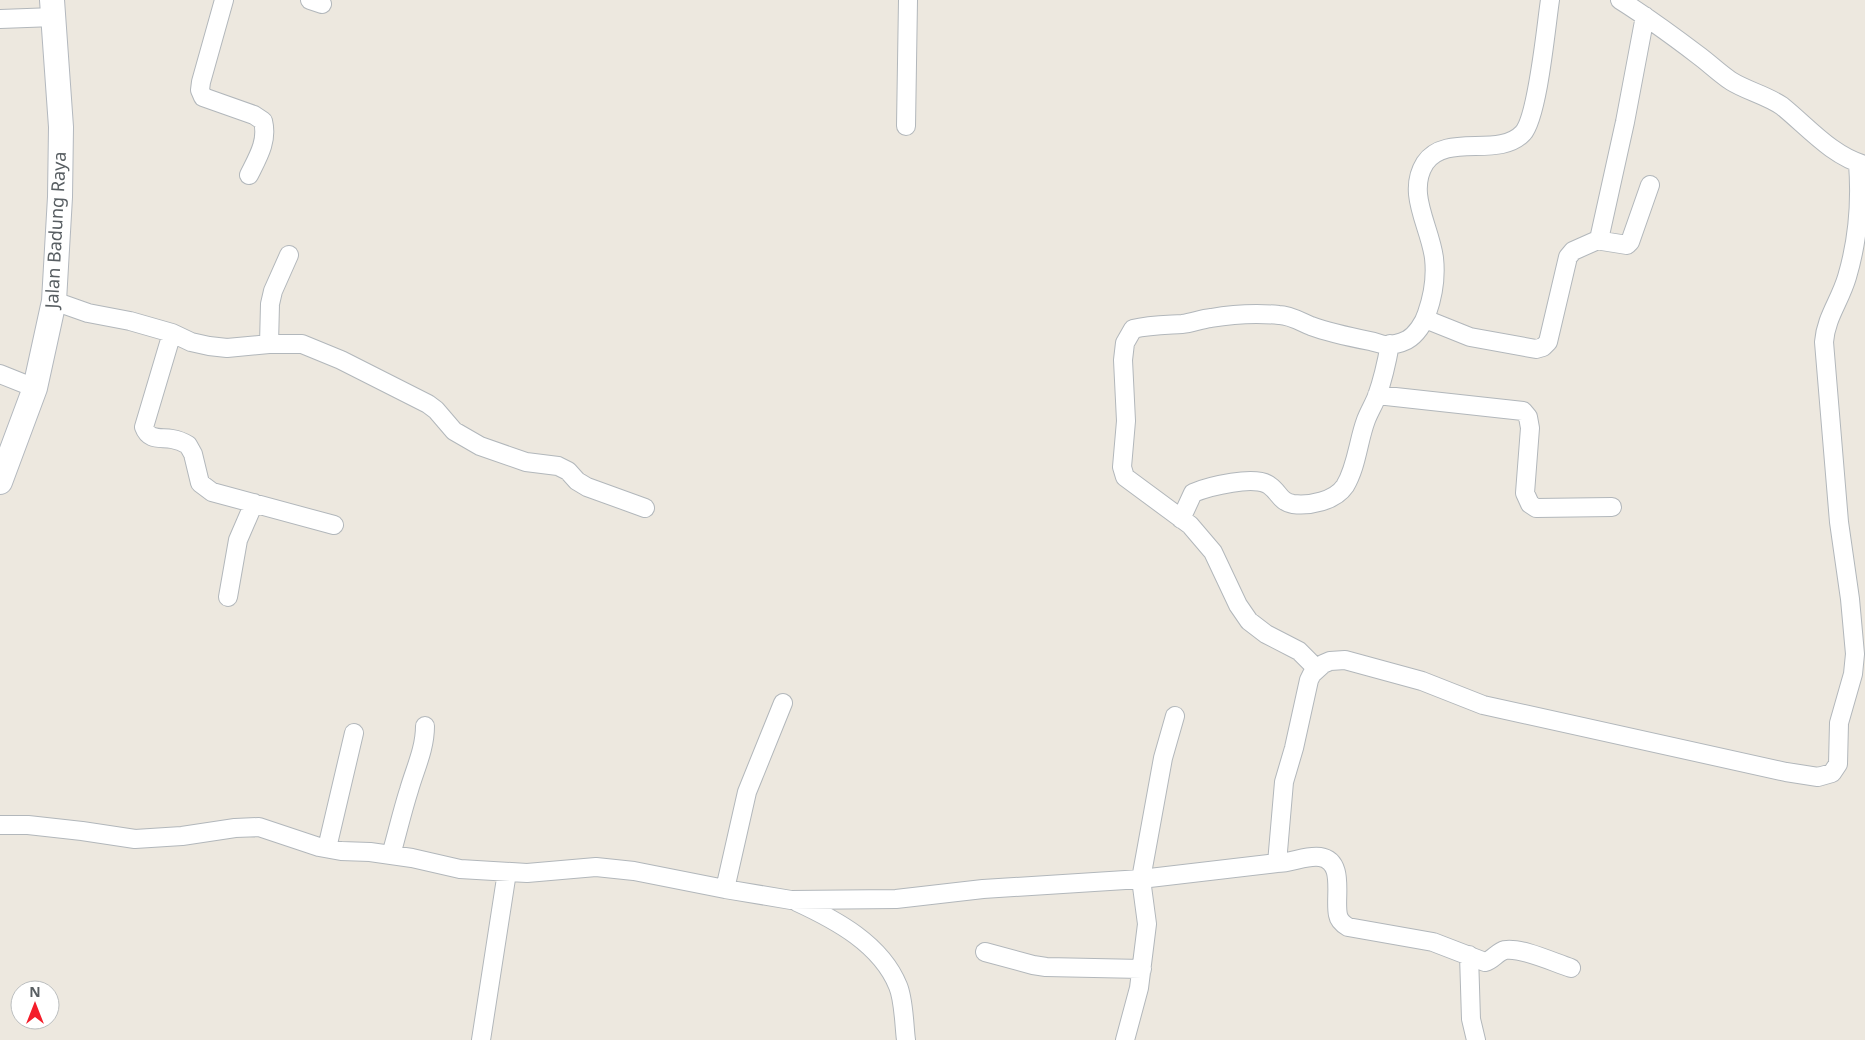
<svg xmlns="http://www.w3.org/2000/svg" width="1865" height="1040" viewBox="0 0 1865 1040" font-family="'Noto Sans',sans-serif">
  <style>
    .lines { fill: none; stroke-linecap: round; stroke-linejoin: round }
    .minor-casing { stroke: #b2b7bb; stroke-width: 20 }
    .secondary-casing { stroke: #b3b8be; stroke-width: 26 }
    .minor { stroke: #fff; stroke-width: 18 }
    .secondary { stroke: #fff; stroke-width: 24 }
    .labels { text-anchor: middle; dominant-baseline: central; stroke-width: 4.5; stroke-linejoin: round; paint-order: stroke }
    .street-label { font-size: 18px; fill: #585e62; stroke: #fff }
  </style>
  <rect width="100%" height="100%" fill="#ede8df"/>
  <g class="lines">
    <g class="minor-casing">
      <path id="minor" d="M224,0L201,82L200,90L203,97L254,115L263,121C268,141 258,157 249,175
        M310,0L322,4
        M1620,0C1647,17 1673,36 1698,55C1709,63 1719,73 1731,81C1747,91 1766,95 1782,106C1808,127 1832,156 1865,165
        M1645,16L1625,122L1600,235L1602,241L1627,245L1630,242L1650,185
        M0,19L54,17
        M906,126L908,0
        M54,301L88,313L130,321L172,333L191,342L209,346L227,348L269,344H302L341,360L428,404L436,410L454,431L480,446L526,462L558,466L568,471L577,481L587,487L645,508
        M1425,319L1470,337L1536,349L1543,347L1548,342L1568,257L1573,251L1600,239
        M172,333L144,427C149,441 160,437 172,439C178,440 183,442 188,445L193,454L200,483L212,492L334,525
        M269,344L270,304L273,291L289,255
        M0,374L35,388
        M1377,395L1523,411L1528,417L1530,428L1525,493L1530,504L1536,508L1612,507
        M1181,519L1193,493C1207,487 1257,474 1270,486C1279,492 1280,502 1293,504C1310,506 1335,501 1345,486C1357,466 1358,441 1366,420C1369,412 1374,404 1377,396C1383,379 1387,361 1390,344
        M228,597L238,540L254,503
        M1317,669L1299,651L1266,634L1249,621L1238,605L1213,552L1190,525L1125,477L1122,467L1126,421L1123,360L1125,343L1133,329C1149,325 1165,325 1182,324C1192,323 1201,319 1211,318C1234,314 1257,313 1279,315C1290,315 1301,322 1311,326C1330,333 1350,337 1370,341C1375,342 1380,344 1385,345C1391,345 1401,343 1407,340C1416,335 1424,323 1427,313C1433,296 1436,276 1434,258C1430,226 1406,193 1425,163C1446,132 1499,159 1523,133C1538,116 1546,26 1550,0
        M0,825H28L82,831L135,839L182,836L235,828L259,827L319,847L341,851L370,852L412,858L460,869L527,873L596,867L634,871L725,889L791,900L896,899L983,889L1141,879L1277,863L1284,782L1294,748L1309,680L1312,674L1323,664L1330,661L1345,660L1422,681L1483,705L1786,772L1818,777L1832,773L1838,764L1839,723L1853,674L1855,654L1850,599L1839,522L1824,342C1826,317 1840,301 1847,277C1858,240 1861,202 1858,163
        M327,848L354,733
        M391,855C397,834 402,812 409,790C415,769 425,749 425,726
        M1277,863C1292,863 1306,855 1320,857C1346,861 1334,898 1338,915C1339,921 1343,924 1348,927L1433,942L1485,962C1493,960 1497,952 1505,950C1521,947 1555,963 1571,968
        M725,889L747,792L783,703
        M797,902C836,920 881,944 898,986C904,1000 904,1025 906,1040
        M985,952L1033,965L1046,967L1142,969
        M1469,955L1471,1019L1476,1040
        M481,1040L507,872
        M1125,1040L1139,988L1147,924L1141,879L1163,758L1175,716"/>
    </g>
    <g class="secondary-casing">
      <path id="secondary" d="M0,482L35,388L54,301L60,197L61,127L52,0"/>
    </g>
    <use href="#minor" class="minor"/>
    <use href="#secondary" class="secondary"/>
  </g>
  <g class="labels">
    <g class="street-label">
      <text transform="translate(55 230) rotate(-87)">Jalan Badung Raya</text>
    </g>
  </g>
  <g transform="translate(35 1005)"><circle r="24" fill="#ffffff" stroke="#bcbfc0"/>
  <path d="M0-4L9 19L0 12L-9 19Z" fill="#f41d2a"/>
  <text y="-8" font-size="14" font-weight="bold" text-anchor="middle" fill="#585e62">N</text>
  </g>
</svg>
